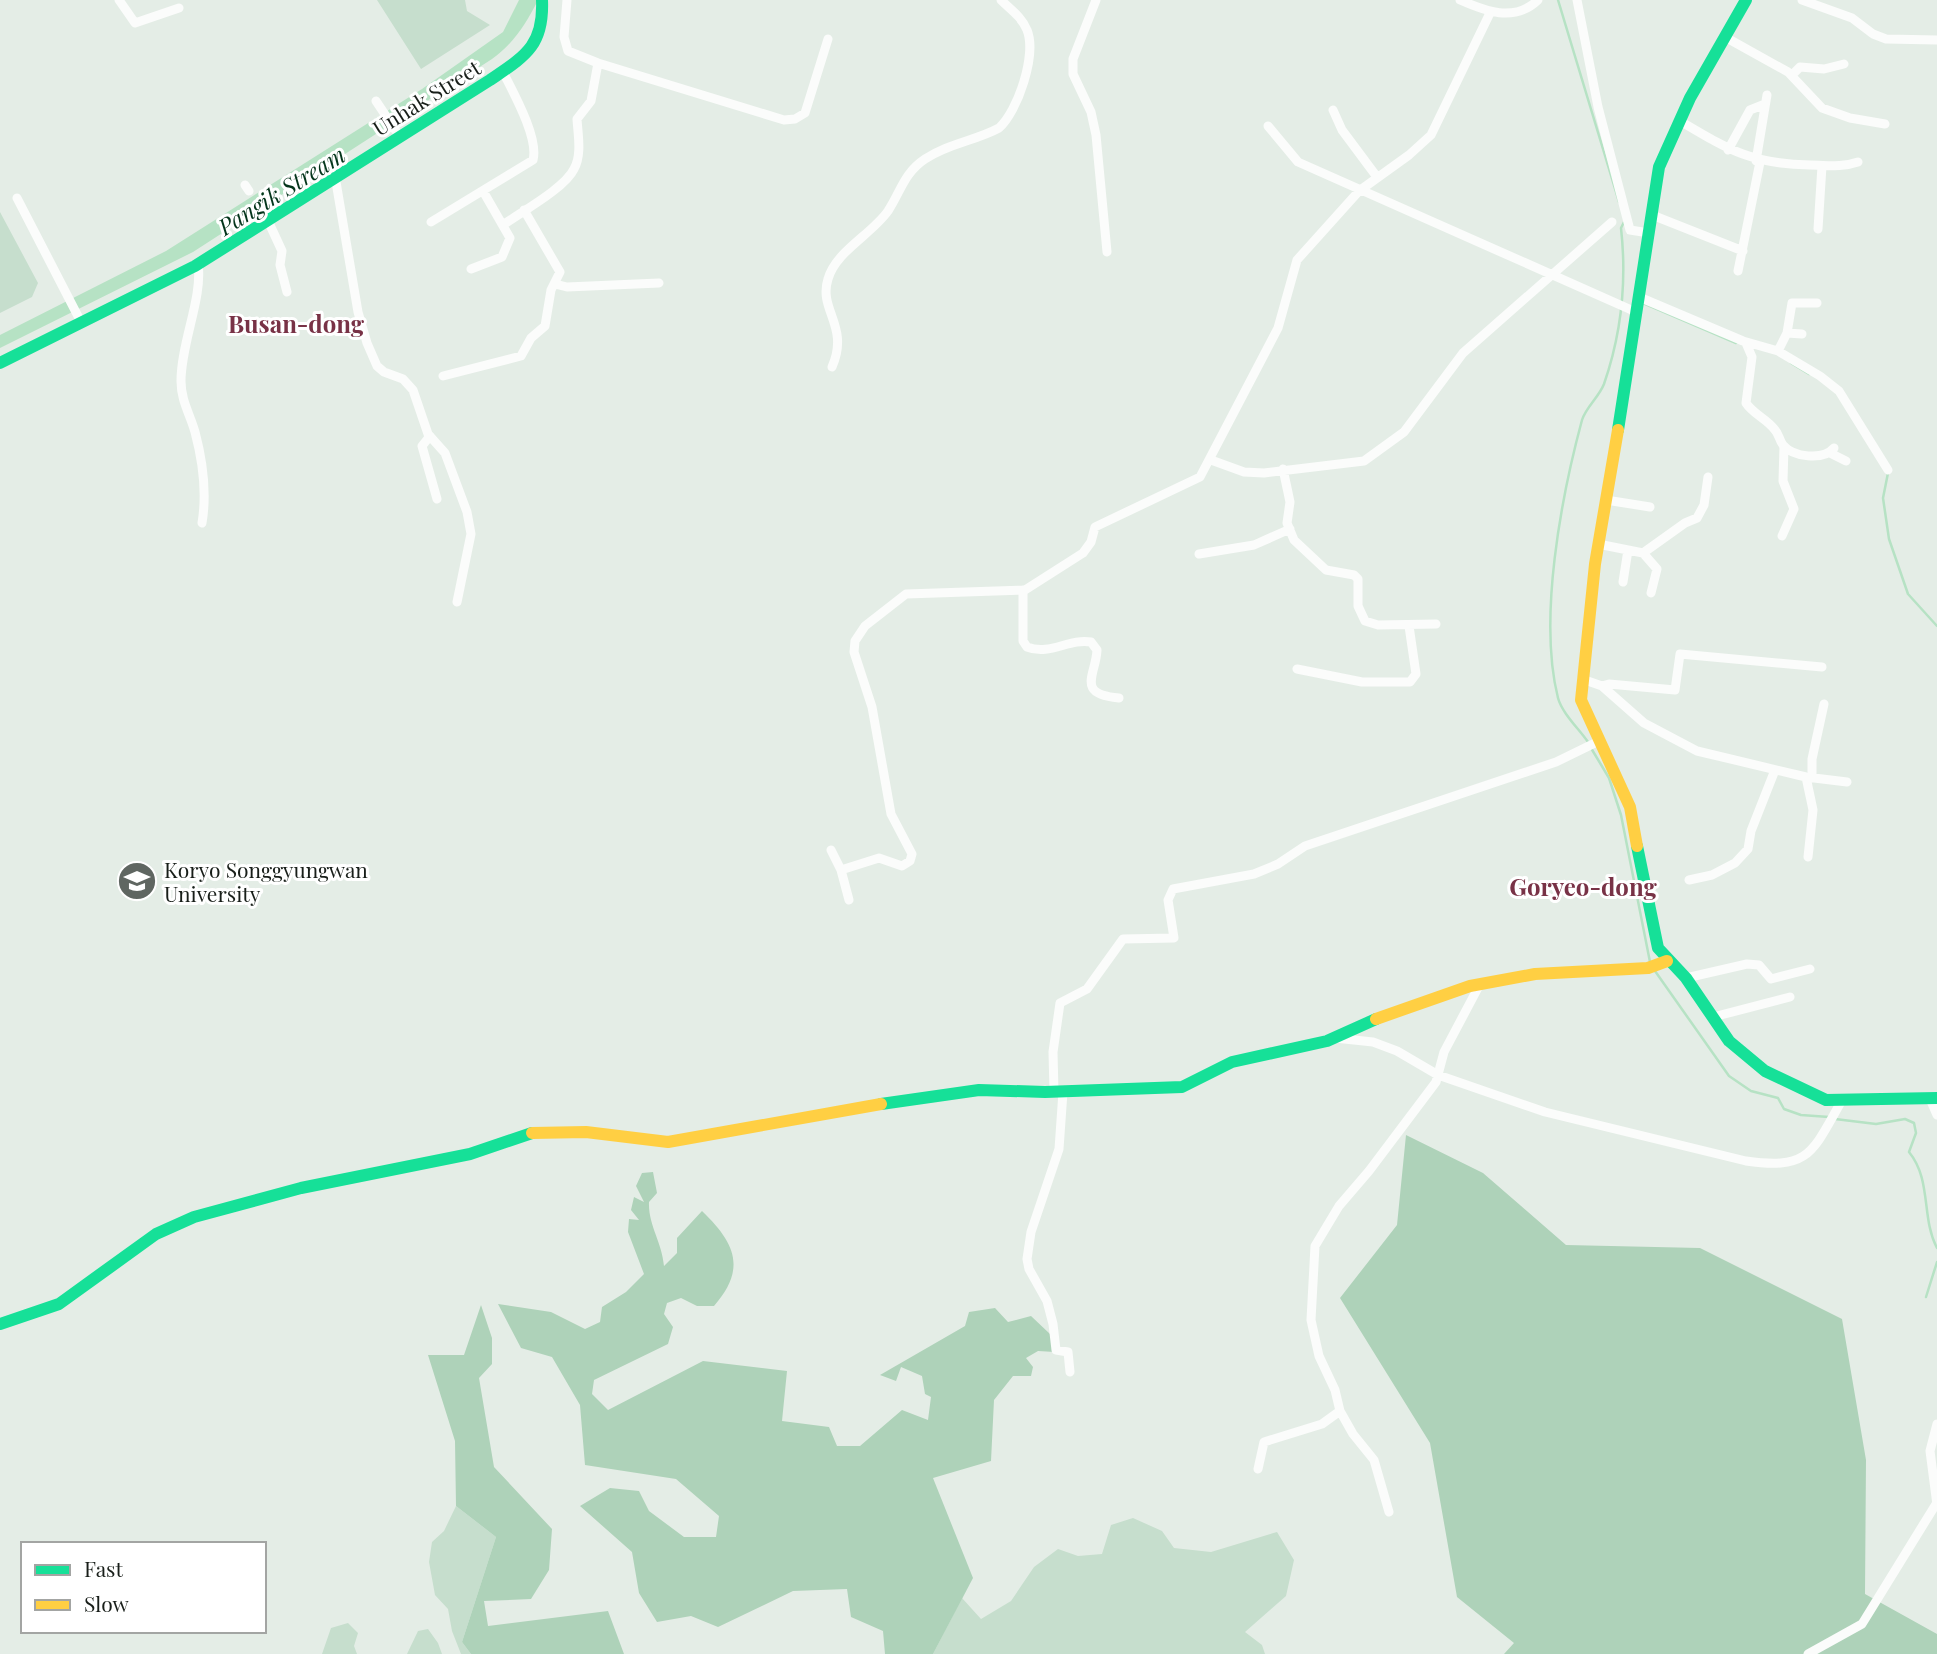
<svg xmlns="http://www.w3.org/2000/svg" width="1937" height="1654" viewBox="0 0 1937 1654" font-family="'Playfair Display',serif">
  <style>
    .green { fill: #c6decd }
    .forest { fill: #aed2b9 }
    .water { fill: #b6e2c4 }
    .lines { fill: none; stroke-linecap: round; stroke-linejoin: round }
    .stream { stroke: #b6e2c4; stroke-width: 2.5 }
    .street { stroke: #fbfcfb; stroke-width: 9 }
    .fast { stroke: #16e098; stroke-width: 12 }
    .slow { stroke: #ffcf43; stroke-width: 12 }
    .labels { text-anchor: middle; dominant-baseline: central; stroke-width: 6; stroke-linejoin: round; paint-order: stroke }
    .street-label { font-size: 21px; fill: #181e19; stroke: #fff }
    .poi-label { font-size: 21px; fill: #181e19; stroke: #fff; text-anchor: start }
    .water-label { font-size: 23px; font-style: italic; fill: #04351b; stroke: #fff }
    .quarter-label { font-size: 24px; font-weight: bold; fill: #783246; stroke: #fff }
  </style>
  <rect width="100%" height="100%" fill="#e4ede6"/>
  <path class="green" d="M377,0H465L467,11L490,25L421,69Z
    M0,212L38,283L32,297L0,313Z
    M456,1506L496,1537L462,1642L471,1654H461L452,1631L448,1609L435,1595L429,1562L432,1542L444,1531Z
    M1133,1518L1162,1531L1174,1548L1211,1552L1277,1532L1294,1560L1286,1596L1245,1632L1262,1645L1265,1654H933L962,1598L981,1619L1011,1601L1034,1567L1058,1549L1078,1556L1102,1554L1111,1525Z
    M348,1623L358,1633L354,1646L357,1654H322L331,1628Z
    M428,1629L438,1643L442,1654H407L418,1631Z"/>
  <path class="forest" d="M1406,1135L1483,1173L1566,1245L1700,1248L1842,1319L1866,1460L1865,1594L1937,1634V1654H1504L1514,1643L1457,1597L1430,1443L1340,1298L1397,1225Z
    M653,1172L657,1193L649,1202C648,1225 662,1242 664,1266L677,1253V1238L702,1211C735,1243 747,1268 714,1306H697L681,1298L667,1303L664,1314L673,1327L668,1344L594,1380L592,1394L608,1410L703,1361L787,1371L782,1421L829,1427L837,1446H860L902,1410L928,1420L931,1397L925,1394L922,1376L901,1367L896,1381L880,1375L965,1326L969,1312L995,1308L1008,1322L1031,1316L1050,1334L1055,1352L1038,1351L1026,1358L1033,1367L1031,1376H1013L994,1400L991,1461L933,1478L973,1578L933,1654H885L883,1631L851,1617L847,1589L793,1591L718,1627L691,1616L657,1622L639,1593L632,1552L580,1506L610,1488L639,1491L649,1511L684,1537H716L719,1516L676,1479L585,1465L580,1405L552,1357L521,1348L498,1304L551,1312L585,1329L600,1322L602,1307L626,1292L644,1274L628,1232L629,1219L639,1220L631,1210L634,1197L644,1202L636,1186L642,1173Z
    M481,1305L492,1338V1364L479,1378L494,1467L552,1529L549,1570L531,1599L484,1601L488,1626L608,1611L624,1654H471L462,1642L496,1537L456,1506L455,1441L428,1355H464Z"/>
  <path class="water" d="M519,0H538C526,24 514,43 492,59L193,252L0,348V335L166,251L422,89L503,32Z"/>
  <g class="lines">
    <path class="stream" d="M1558,0L1619,202
      M1643,303L1736,343
      M1791,363L1809,374
      M1888,473L1883,498L1889,539L1908,594L1937,626
      M1588,742C1579,729 1562,713 1558,698C1538,619 1561,498 1582,420C1586,407 1599,397 1604,384C1622,332 1627,282 1621,228L1624,222
      M1591,748L1609,778L1621,815L1650,962
      M1655,971L1729,1076L1751,1091L1778,1098L1784,1109L1801,1115L1829,1117
      M1835,1119L1876,1124L1905,1119L1914,1123L1916,1133L1909,1152C1932,1180 1921,1218 1937,1248
      M1926,1297L1937,1262"/>
    <path class="street" d="M119,0L135,23L179,8
      M567,0L564,37L568,51L598,63L784,120L795,119L805,113L828,39
      M1096,0L1073,59V74L1091,112L1096,135L1107,252
      M1460,0C1485,11 1514,23 1538,0
      M1577,0L1598,107L1630,230L1649,233
      M1802,0L1852,18L1873,34L1886,39L1937,40
      M1725,37L1788,72L1822,108L1850,118L1885,124
      M1792,75L1800,67L1824,69L1844,64
      M376,101L400,137
      M1333,110L1342,130L1377,177
      M1680,121C1729,150 1751,164 1810,165C1827,165 1840,168 1858,162
      M1268,126L1298,162L1636,312
      M1728,150L1750,110L1765,104
      M1756,161L1767,95
      M335,176L358,312L367,343L377,366L384,372L403,379L413,390L428,434L445,453L467,512L471,534L457,602
      M245,185L249,191
      M17,198L81,322
      M264,212L282,251L280,265L287,292
      M1652,215L1743,251
      M431,222L533,160C539,138 513,92 503,72
      M503,225C521,212 565,188 574,169C582,155 578,135 577,119L591,101L598,63
      M1818,229L1822,166
      M198,264C203,297 181,343 181,381C181,401 190,414 195,432C203,462 207,493 202,523
      M471,269L502,257L510,238L483,191
      M1738,271L1760,162
      M555,284L567,287L659,283
      M1639,297L1743,341L1778,351L1820,376L1839,391L1888,470
      M1787,333L1802,334
      M1746,343L1752,357L1746,403C1753,414 1767,419 1775,430C1779,434 1779,440 1783,445C1793,457 1823,461 1834,448
      M1778,351L1787,333L1792,303H1817
      M832,367C850,326 818,310 828,279C836,251 871,235 888,211C901,191 904,173 925,159C949,143 975,141 999,128C1018,111 1037,54 1027,30C1022,17 1010,9 1001,0
      M443,376L521,356L531,338L545,326L551,290L560,272L524,210
      M430,436L422,446L437,499
      M1830,453L1846,461
      M1211,460L1244,472L1264,473L1364,461L1404,432L1463,353L1612,222
      M1283,469L1290,502L1287,523L1294,540L1326,570L1354,575L1358,579V606L1365,621L1378,625L1436,624
      M1606,500L1650,507
      M1782,536L1794,509L1783,481L1784,446
      M1598,544L1643,553L1685,523L1697,518L1704,505L1708,477
      M1643,553L1657,569L1651,593
      M1199,554L1254,545L1290,529
      M1623,582L1628,550
      M1023,590V641L1027,647C1050,656 1069,638 1091,642L1097,650C1096,675 1075,694 1119,698
      M1297,669L1362,682H1410L1416,674L1409,626
      M1582,679L1602,686L1644,723L1697,751L1806,777L1847,782
      M1602,686L1609,684L1675,690L1680,654L1822,667
      M1806,777L1813,810L1808,857
      M1812,778V759L1824,704
      M831,850L841,870
      M1689,880L1712,875L1735,863L1748,849L1751,831L1775,770
      M849,900L841,870L879,858L902,866L910,861L912,854L891,814L872,707L854,652L855,641L865,626L906,594L1025,590L1083,553L1091,542L1095,527L1200,477L1278,328L1297,260L1359,191L1409,155L1431,135L1490,13
      M1686,978L1747,964L1759,965L1771,979L1810,969
      M1713,1017L1790,997
      M1335,1038L1373,1042L1397,1051L1438,1075L1545,1112L1746,1161C1809,1170 1812,1153 1841,1102
      M1054,1092L1053,1052L1060,1003L1087,989L1123,939L1174,938L1168,900L1173,889L1254,874L1278,864L1305,846L1556,762L1599,741
      M1063,1092L1059,1149L1031,1232L1027,1259L1029,1269L1047,1301L1053,1324L1056,1350L1068,1352L1070,1372
      M1930,1099L1937,1115
      M1340,1411L1353,1434L1374,1460L1389,1512
      M1937,1424L1930,1451L1937,1505
      M1258,1469L1264,1442L1322,1424L1340,1411L1335,1390L1319,1356L1311,1320L1315,1246L1339,1206L1369,1171L1436,1082L1444,1052L1480,984
      M1808,1654L1862,1624L1936,1504"/>
    <path class="fast" d="M0,363L195,266L490,80C525,56 544,46 542,0
      M1618,430L1659,167L1690,98L1746,0
      M1637,846L1658,948L1686,978L1729,1041L1765,1071L1826,1100L1937,1098
      M881,1104L979,1090L1045,1092L1182,1087L1232,1062L1327,1041L1376,1019
      M0,1324L59,1304L156,1234L194,1217L301,1188L470,1154L532,1133"/>
    <path class="slow" d="M1618,430L1595,564L1581,700L1630,807L1637,846
      M1376,1019L1470,986L1535,974L1648,968L1667,961
      M532,1133L586,1132L668,1142L881,1104"/>
  </g>
  <defs>
    <g id="university-disc" transform="scale(2.0125)"><circle r="9.5" fill="#5f6661" stroke="#fff"/><path d="M0-5L7-2L0 1L-7-2ZM-4 1L0 2.5L4 1V4Q0 6-4 4Z" fill="#fff"/></g>
  </defs>
  <g fill-rule="evenodd">
    <use href="#university-disc" x="137" y="881"/>
  </g>
  <g class="labels">
    <g class="street-label">
      <text transform="translate(426 97) rotate(-32)">Unhak Street</text>
    </g>
    <g class="poi-label">
      <text x="164" y="869">Koryo Songgyungwan<tspan x="164" dy="24">University</tspan></text>
    </g>
    <g class="water-label">
      <text transform="translate(281 190) rotate(-32)">Pangik Stream</text>
    </g>
    <g class="quarter-label">
      <text x="296" y="323">Busan-dong</text>
      <text x="1583" y="886">Goryeo-dong</text>
    </g>
  </g>
  <rect x="21" y="1542" width="245" height="91" fill="#ffffff" stroke="#a3a5a3" stroke-width="2"/>
  <rect x="35" y="1565" width="35" height="10" fill="#16e098" stroke="#a3a5a3" stroke-width="2"/>
  <text x="84" y="1577" font-size="21" fill="#181e19">Fast</text>
  <rect x="35" y="1600" width="35" height="10" fill="#ffcf43" stroke="#a3a5a3" stroke-width="2"/>
  <text x="84" y="1612" font-size="21" fill="#181e19">Slow</text>
</svg>
